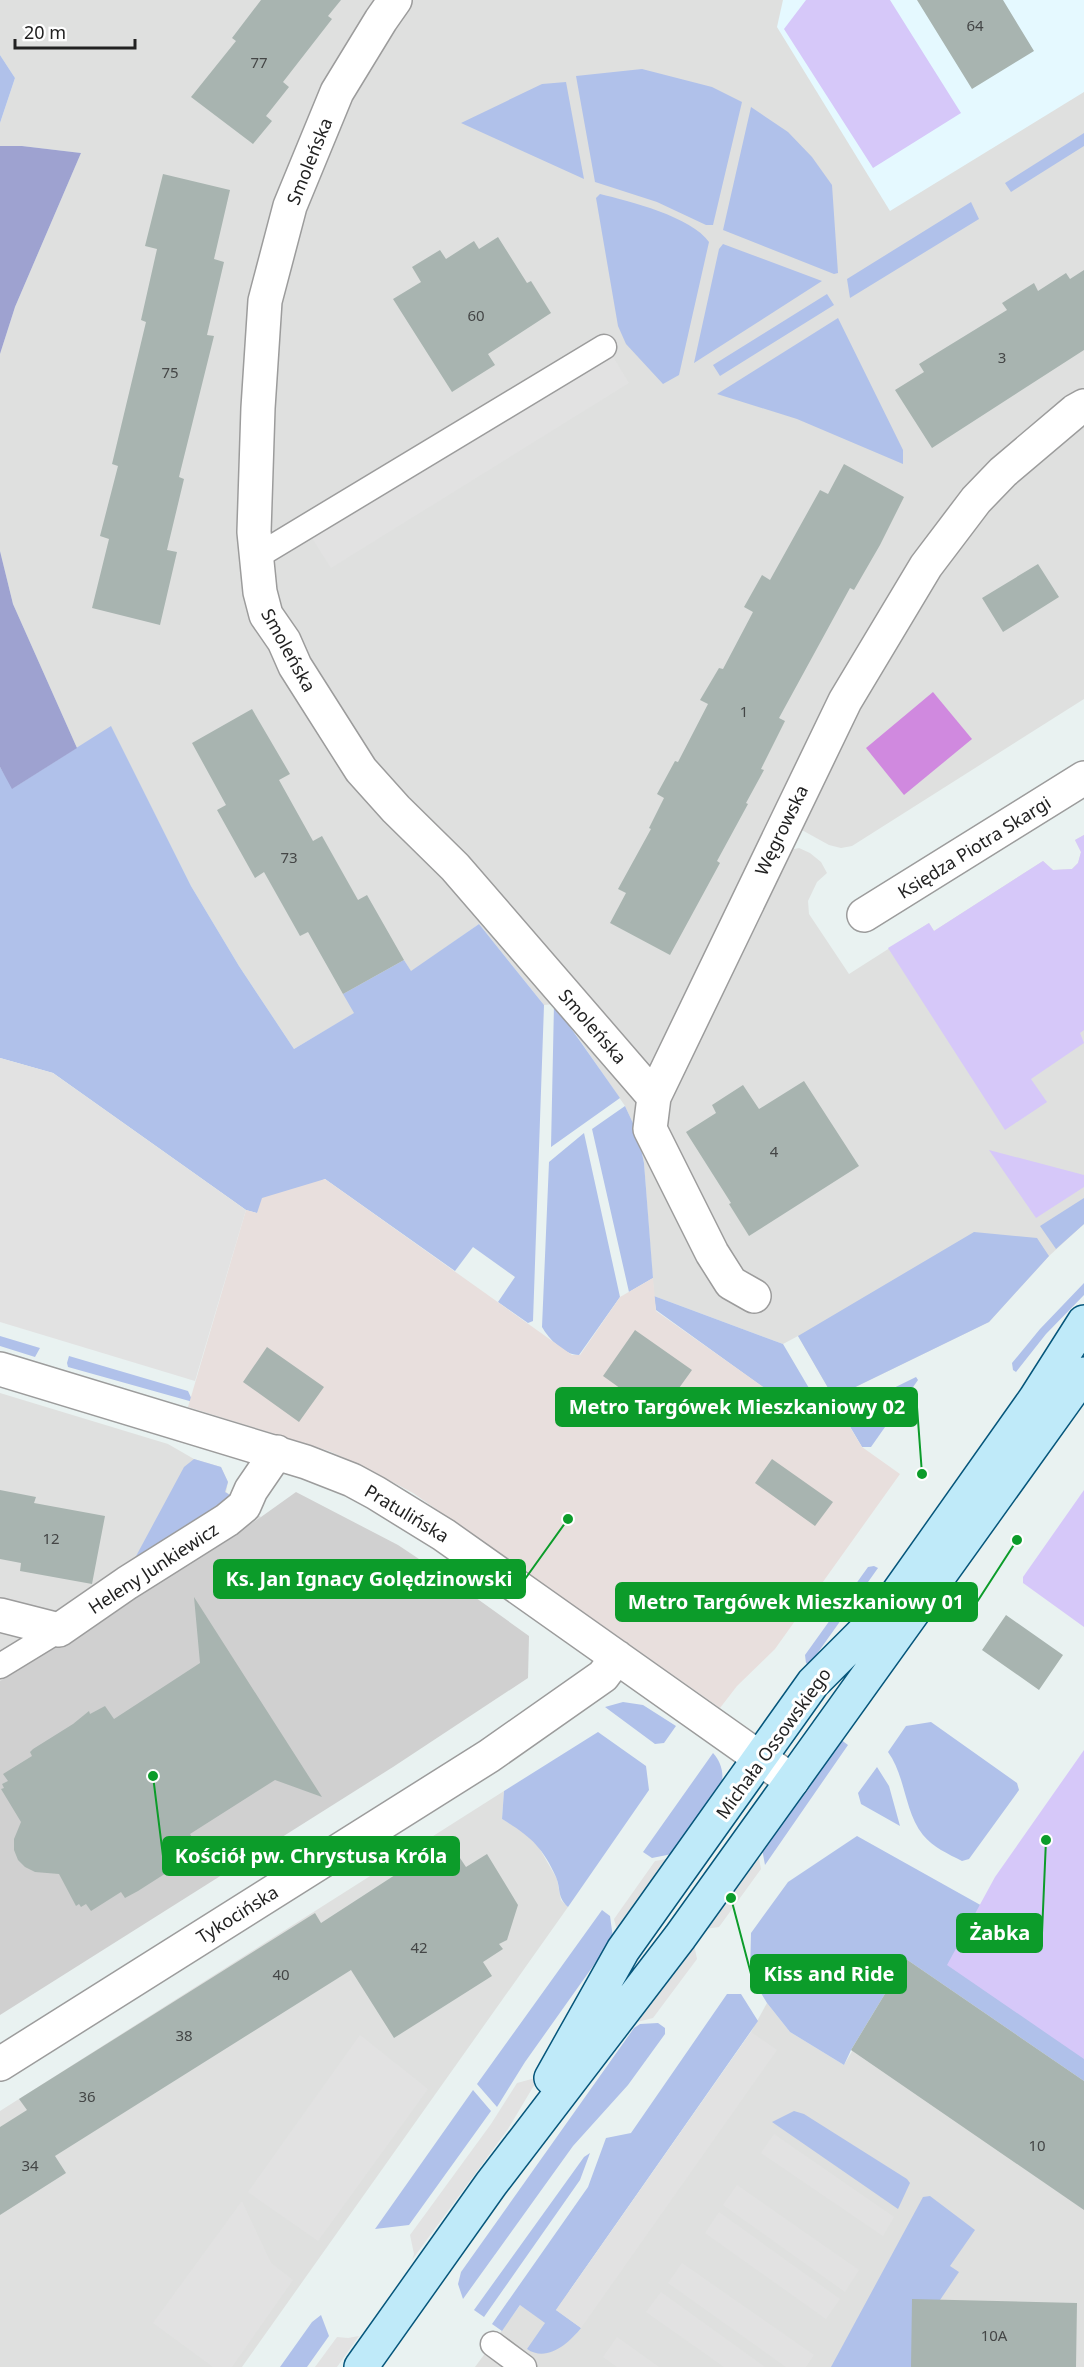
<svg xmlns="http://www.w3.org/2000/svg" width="1084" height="2367" viewBox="0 0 1084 2367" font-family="'Noto Sans',sans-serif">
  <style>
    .residential { fill: #dfe0df }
    .education { fill: #e5f9ff }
    .religious { fill: #d0d0d0 }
    .grass { fill: #b0c1ea }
    .forest { fill: #9ea2d0 }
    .park { fill: #d6c8f9 }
    .pitch { fill: #d089df }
    .parking { fill: #e2e2e2 }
    .plaza { fill: #e8dfdd }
    .building { fill: #a8b4b0 }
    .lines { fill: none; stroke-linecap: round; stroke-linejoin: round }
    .lane-casing { stroke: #9c9c9c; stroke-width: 27 }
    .street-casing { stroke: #9c9c9c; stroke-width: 36 }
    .secondary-casing { stroke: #06567b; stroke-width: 36 }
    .lane { stroke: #fff; stroke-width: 24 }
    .street { stroke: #fff; stroke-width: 33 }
    .secondary { stroke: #bfeaf9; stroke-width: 33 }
    .labels { text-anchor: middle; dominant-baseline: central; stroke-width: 6; stroke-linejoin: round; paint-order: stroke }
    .number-label { font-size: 15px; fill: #444646 }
    .street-label { font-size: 18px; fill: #222; stroke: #fff }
    .leader { fill: none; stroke: #0c9c2a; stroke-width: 2 }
    .callout-dot { fill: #0c9c2a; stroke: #fff; stroke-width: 2 }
    .callout { fill: #0c9c2a; stroke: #0c9c2a; stroke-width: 2 }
    .callout-label { font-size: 20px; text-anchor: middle; font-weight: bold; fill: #fff }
  </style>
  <rect width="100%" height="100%" fill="#e9f2f1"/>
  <path class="residential" d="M0,0H1084V699L852,846L841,848L829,845L800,829L790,850L799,848L810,853L821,862L827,873L817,882L808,901L809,914L849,974L929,923L934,931L1043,861L1053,870L1072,869L1078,863L1081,852L1075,840L1084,835V1224L1049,1256L989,1322L839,1395L831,1393L798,1336L783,1344L654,1296L644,1163L638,1134L625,1106L555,1004L544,1005L479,924L411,972L404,960L344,994L355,1013L294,1049L239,966L191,886L111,727L77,748L13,604L0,551V354L15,307L81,153L22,146H0V123L15,78L0,55Z
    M0,1393L168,1444L194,1459L221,1467L228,1482L226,1492L261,1517L0,1681Z
    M504,1791L502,1819L524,1832L537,1844L557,1879L561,1900L568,1907L242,2367H0V2111Z
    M906,1959L1084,2081V2367H475L543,2274L570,2291L751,2032L767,2003L790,2032L844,2065Z"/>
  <path class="education" d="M783,0H1084V92L890,211L777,27Z"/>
  <path class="religious" d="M296,1492L398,1545L458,1585L529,1636L528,1678L393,1767L0,2015V1681L261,1517Z"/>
  <path class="grass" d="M0,55L15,78L0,123Z
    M642,69L712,87L742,102L713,225H706L657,202L595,182L576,76Z
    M566,82L584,179L461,123L542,84Z
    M751,107L788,132L812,157L832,185L838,273L834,274L723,230Z
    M1084,133V146L1011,192L1005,183Z
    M600,194C629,201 692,217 709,242L679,375L663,384L626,344L618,326L596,198Z
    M971,202L979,219L850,298L847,279Z
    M723,244L822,281L694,363L719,249Z
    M827,294L834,305L720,376L713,365Z
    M838,318L903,450V464L797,419L717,394Z
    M111,726L191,886L239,966L294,1049L354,1013L343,994L404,960L411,971L479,924L544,1005L533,1321L528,1323L498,1302L515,1277L473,1247L455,1271L325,1179L257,1213L246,1210L53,1073L0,1058V767L13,788Z
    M554,1004L620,1098L551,1147Z
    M625,1106L638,1134L644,1163L653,1278L629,1292L592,1129Z
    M584,1133L620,1297L579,1355C564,1355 549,1339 542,1327L549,1162Z
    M1084,1198V1224L1056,1249L1040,1226Z
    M974,1232L1037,1238L1049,1256L989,1322L839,1395L831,1393L798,1336Z
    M1084,1283V1295L1046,1334L1016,1372L1013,1370L1012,1363L1040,1329Z
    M654,1296L783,1344L816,1400L813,1408L800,1414L656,1310Z
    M0,1336L40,1348L35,1357L0,1346Z
    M69,1356L188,1391L193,1402L68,1367L67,1363Z
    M916,1377L918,1380L871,1447H862L845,1418L847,1411Z
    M194,1459L221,1467L228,1482L225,1492L235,1498L198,1523L196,1520L188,1524L190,1528L140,1560L135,1558L184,1467Z
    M874,1566L878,1568L809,1665L806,1663L805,1655L868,1567Z
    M623,1702L643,1705L676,1726L664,1743L655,1744L605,1707Z
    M931,1722L1017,1783L1019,1790L969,1859L962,1861C948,1854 933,1847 923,1835C904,1811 906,1777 888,1752L906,1726Z
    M598,1732L646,1766L649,1790L568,1907C557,1897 561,1889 556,1877C543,1847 529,1835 502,1819L504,1791Z
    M840,1739L848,1745L765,1865L762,1849Z
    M713,1753C722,1763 725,1776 720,1788L672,1854L652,1858L643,1852Z
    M877,1767L889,1786L900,1826L861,1804L858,1793Z
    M857,1836L1084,1963V2081L906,1959L851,2050L844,2065L790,2032L767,2003L750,1975L751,1933L788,1882Z
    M602,1910L610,1916L613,1938L525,2062L497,2107L477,2084Z
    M727,1994H741L758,2021L556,2310L581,2328C569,2343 547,2363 527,2349L545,2323L520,2305L502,2331L492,2324L588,2187L606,2138L631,2133Z
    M658,2023L665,2028V2034L628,2085L573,2146L463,2299L458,2284L461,2272L634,2028L640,2024Z
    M473,2090L491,2111L409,2225L375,2229Z
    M794,2111L804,2114L907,2179L910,2183L898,2209L772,2122Z
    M590,2153L580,2180L484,2317L474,2310L584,2157Z
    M930,2196L975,2230L950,2266L959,2272L940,2300L911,2367H831L923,2197Z
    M321,2315L329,2336L307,2367H280L312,2322Z"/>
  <path class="forest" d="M0,146H22L81,153L15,307L0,354Z
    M0,551L13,604L77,748L12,789L0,767Z"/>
  <path class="park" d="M806,0H890L961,113L873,168L784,29Z
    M1084,835V1030L1080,1033L1084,1043L1031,1079L1047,1102L1005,1130L888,948L929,923L934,931L1043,861L1053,870L1072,869L1078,863L1081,852L1075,840Z
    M989,1150L1084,1175V1187L1036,1218Z
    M1084,1490V1627L1023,1583V1577Z
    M1084,1750V2059L947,1965L995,1877Z"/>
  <path class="pitch" d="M933,692L972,739L904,795L866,748Z"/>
  <path class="parking" d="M610,352L629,383L331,568L312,538Z
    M0,1058L53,1073L246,1210L195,1381L0,1322Z
    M758,1853L761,1869L719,1927L704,1929L694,1944L697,1959L653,2018L633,2023Z
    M672,1858L618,1934L614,1919L655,1861Z
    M751,2032L777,2050L581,2328L556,2310Z
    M360,2035L428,2089L318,2241L248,2192Z
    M539,2077L508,2129L412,2260L414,2254L410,2235L491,2124L517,2083Z
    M774,2134L894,2217L883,2236L761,2153Z
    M737,2185L859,2270L845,2292L723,2205Z
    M242,2201L271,2263L293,2280L232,2367H213L153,2323Z
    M719,2212L840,2299L826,2319L705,2233Z
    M682,2263L814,2355L806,2367H786L668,2283Z
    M661,2292L765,2367H724L646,2312Z
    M359,2336L337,2367H315L337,2337L348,2338Z
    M617,2337L659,2367H617L603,2357Z"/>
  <path class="plaza" d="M325,1179L572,1355H580L620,1297L653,1278L656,1311L800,1413L813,1408L816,1400L818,1403L835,1394L839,1395L847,1411L845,1419L862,1447L900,1474L775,1649L737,1686L720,1708L413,1493L370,1470L329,1451L188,1407L246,1210L257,1213L262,1198Z"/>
  <path class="building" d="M261,0H341L328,16L332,19L283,82L289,87L266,116L272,121L253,144L191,97L236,41L232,38Z
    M917,0H1003L1034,51L972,89Z
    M163,174L230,190L214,259L224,262L207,335L214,336L179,477L184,479L167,550L177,552L160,625L92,608L109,539L100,536L118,466L112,464L146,322L141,320L157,249L145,246Z
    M498,237L527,283L531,281L551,313L488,354L495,365L452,392L393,299L421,282L412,267L440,250L446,259L474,241L479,249Z
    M1084,270V350L932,448L895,390L924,372L919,364L1007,310L1002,303L1034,283L1038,291L1066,273L1070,279Z
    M844,464L904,497L880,545L854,590L850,588L779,718L785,721L761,769L764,770L746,803L748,804L717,861L720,863L670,955L610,923L626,893L618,889L651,829L649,828L664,798L657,794L675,761L678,762L708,704L700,700L719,668L723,669L753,612L744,607L762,575L770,580L820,490L828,494Z
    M1038,564L1059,597L1003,632L982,598Z
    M252,709L290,774L279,780L313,841L322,836L358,900L367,895L404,960L343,994L308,932L300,936L264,872L255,878L217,810L226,805L192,743Z
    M804,1081L859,1166L749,1236L729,1204L731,1203L686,1132L716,1113L712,1105L743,1085L759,1109Z
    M635,1330L692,1370L659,1416L603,1376Z
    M267,1347L324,1387L299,1422L243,1382Z
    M772,1459L833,1502L815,1526L755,1483Z
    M0,1490L36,1497L34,1503L105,1516L92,1584L20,1571L21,1563L0,1559Z
    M194,1597L322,1797L275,1780L190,1834L199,1848L183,1858L185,1861L138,1891L125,1898L121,1892L91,1911L86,1904L81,1907L79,1904L76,1906L59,1874L35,1872L25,1867L18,1860L14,1850V1839L21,1822L1,1789L4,1788L2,1784L8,1781L3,1774L32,1756L30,1752L33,1749L73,1724L89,1711L90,1714L105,1706L114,1719L200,1663Z
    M1006,1615L1063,1655L1039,1690L982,1650Z
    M438,1852H456L466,1867L487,1854L518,1905L507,1940L499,1944L503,1949L483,1962L492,1976L394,2038L351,1970L55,2156L66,2173L0,2215V2127L27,2110L19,2099L315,1913L321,1923L415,1862L417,1866Z
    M906,1959L1084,2081V2210L851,2050Z
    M912,2299L1077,2303L1076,2367H911Z"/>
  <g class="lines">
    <g class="lane-casing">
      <path id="lane" d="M256,557L604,347
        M0,1666L59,1630
        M493,2344L524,2367"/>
    </g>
    <g class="street-casing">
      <path id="street" d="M395,0L381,20L337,92L290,206L265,301L258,408L254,532L260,592L266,615L284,641L295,666L361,770L396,809L455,867L654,1097
        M864,915L1084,778
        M754,1296L731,1283L712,1253L650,1129L654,1097L845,701L926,566L976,500L1003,472L1075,411L1084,406
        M0,1369L306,1462L352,1480L376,1493L444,1535L792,1781
        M0,1615L59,1630L127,1583L227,1520L244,1506L251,1490L277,1452
        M0,2064L489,1756L603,1676L617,1657"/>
    </g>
    <g class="secondary-casing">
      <path id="secondary" d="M551,2078L623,1950L813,1683L865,1631L897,1594L1035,1399L1084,1322
        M361,2367L491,2184L680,1937L1084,1374"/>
    </g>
    <use href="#lane" class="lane"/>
    <use href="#street" class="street"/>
    <use href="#secondary" class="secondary"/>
  </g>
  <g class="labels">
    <g class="number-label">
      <text x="975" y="25">64</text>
      <text x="259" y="62">77</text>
      <text x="476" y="315">60</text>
      <text x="1002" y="357">3</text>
      <text x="170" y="372">75</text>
      <text x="744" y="711">1</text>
      <text x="289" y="857">73</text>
      <text x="774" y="1151">4</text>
      <text x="51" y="1538">12</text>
      <text x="419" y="1947">42</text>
      <text x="281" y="1974">40</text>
      <text x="184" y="2035">38</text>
      <text x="87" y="2096">36</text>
      <text x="1037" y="2145">10</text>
      <text x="30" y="2165">34</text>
      <text x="994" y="2335">10A</text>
    </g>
    <g class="street-label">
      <text transform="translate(309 161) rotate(-68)">Smoleńska</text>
      <text transform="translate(289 650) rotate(61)">Smoleńska</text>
      <text transform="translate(781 830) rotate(-64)">Węgrowska</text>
      <text transform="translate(974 847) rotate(-32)">Księdza Piotra Skargi</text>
      <text transform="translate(593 1026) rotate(49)">Smoleńska</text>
      <text transform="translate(407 1513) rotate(31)">Pratulińska</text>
      <text transform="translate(153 1568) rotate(-33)">Heleny Junkiewicz</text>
      <text transform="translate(773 1743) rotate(-54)">Michała Ossowskiego</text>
      <text transform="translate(237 1914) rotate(-32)">Tykocińska</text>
    </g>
  </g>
  <path class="leader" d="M922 1474L917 1407M568 1519L525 1579M1017 1540L977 1602M153 1776L163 1856M1046 1840L1042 1933M731 1898L751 1974"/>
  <g class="callout-dot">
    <circle cx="922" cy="1474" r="6"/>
    <circle cx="568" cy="1519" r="6"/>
    <circle cx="1017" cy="1540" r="6"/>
    <circle cx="153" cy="1776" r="6"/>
    <circle cx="1046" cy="1840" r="6"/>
    <circle cx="731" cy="1898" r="6"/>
  </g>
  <g class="callout">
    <rect x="556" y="1388" width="361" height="38" rx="6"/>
    <rect x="214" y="1560" width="311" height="38" rx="6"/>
    <rect x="616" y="1583" width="361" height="38" rx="6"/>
    <rect x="163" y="1837" width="296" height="38" rx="6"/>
    <rect x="957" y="1914" width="85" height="38" rx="6"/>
    <rect x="751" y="1955" width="155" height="38" rx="6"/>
  </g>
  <g class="callout-label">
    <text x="737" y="1414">Metro Targówek Mieszkaniowy 02</text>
    <text x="369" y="1586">Ks. Jan Ignacy Golędzinowski</text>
    <text x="796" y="1609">Metro Targówek Mieszkaniowy 01</text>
    <text x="311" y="1863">Kościół pw. Chrystusa Króla</text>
    <text x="1000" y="1940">Żabka</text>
    <text x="829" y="1981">Kiss and Ride</text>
  </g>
  <path d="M15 39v9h120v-9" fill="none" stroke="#222222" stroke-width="3"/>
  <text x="24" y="39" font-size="18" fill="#222222" stroke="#ffffff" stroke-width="4.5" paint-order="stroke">20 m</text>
</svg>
